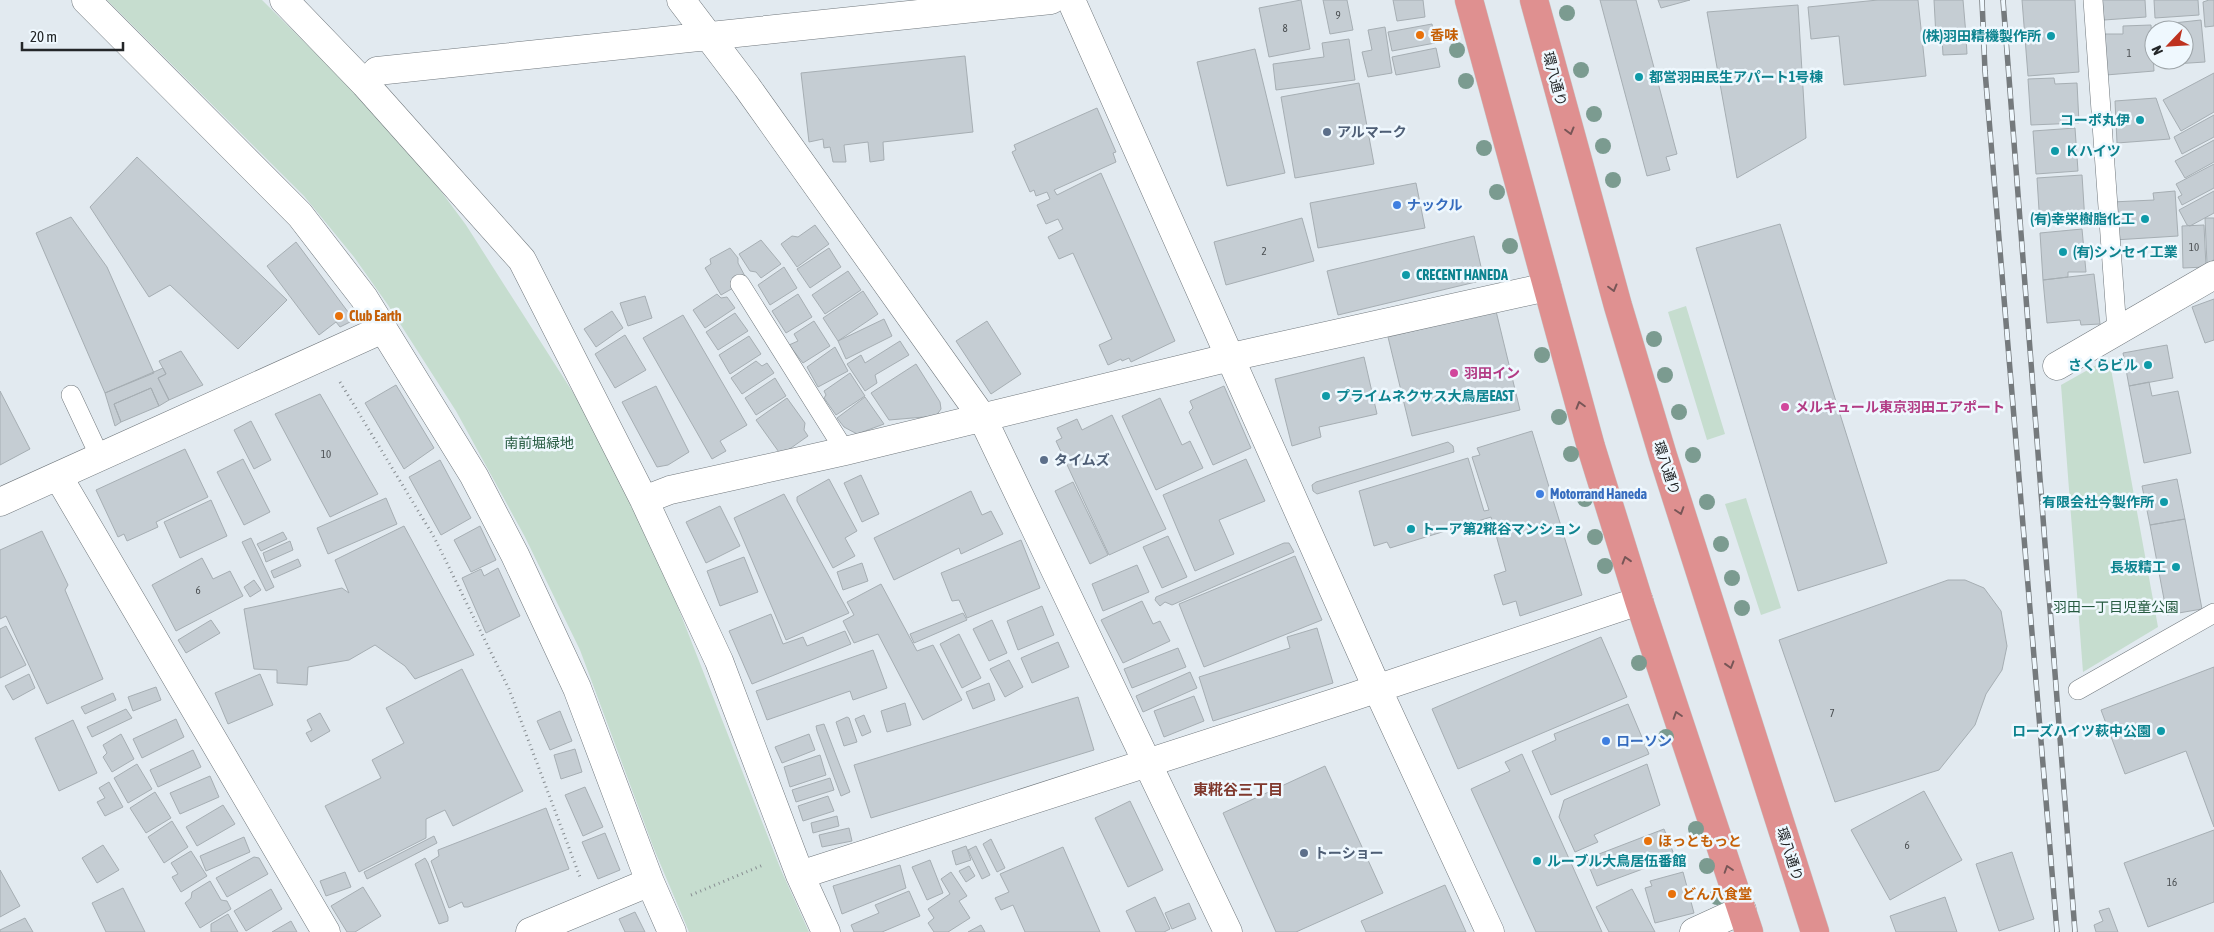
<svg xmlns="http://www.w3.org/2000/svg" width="2214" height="932" viewBox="0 0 2214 932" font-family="'Asap Condensed','Noto Sans JP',sans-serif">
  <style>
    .green { fill: #c6ddcf }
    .building { fill: #c5cdd3; stroke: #a6aeb3 }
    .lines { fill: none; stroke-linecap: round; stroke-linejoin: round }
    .service-casing { stroke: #71787d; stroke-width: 20 }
    .minor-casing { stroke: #71787d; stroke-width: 29 }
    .tertiary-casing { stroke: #71787d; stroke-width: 29 }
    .trunk-casing { stroke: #c6c7c7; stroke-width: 29 }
    .path { stroke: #878d91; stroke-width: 3; stroke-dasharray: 1 4; stroke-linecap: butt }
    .service { stroke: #fff; stroke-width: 19 }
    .minor { stroke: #fff; stroke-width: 28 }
    .tertiary { stroke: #fff; stroke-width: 28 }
    .trunk { stroke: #df9090; stroke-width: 28 }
    .rail-casing { stroke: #757a7d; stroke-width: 5.5 }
    .rail { stroke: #eff8fe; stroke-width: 4; stroke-dasharray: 11; stroke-linecap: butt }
    .tree { fill: #7b9b90 }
    .oneway { stroke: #785657 }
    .food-dot { fill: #e8710a; stroke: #eff8fe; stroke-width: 2 }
    .culture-dot { fill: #0f9aa8; stroke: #eff8fe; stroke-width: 2 }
    .service-dot { fill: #5c6f8a; stroke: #eff8fe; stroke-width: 2 }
    .shop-dot { fill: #3f7fe0; stroke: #eff8fe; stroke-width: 2 }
    .hotel-dot { fill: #d1479c; stroke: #eff8fe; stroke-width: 2 }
    .labels { text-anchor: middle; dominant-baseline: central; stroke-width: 5; stroke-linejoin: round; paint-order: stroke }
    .number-label { font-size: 11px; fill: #4c5053 }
    .food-label { font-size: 14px; font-weight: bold; fill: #c56008; stroke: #eff8fe; text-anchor: start }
    .culture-label { font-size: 14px; font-weight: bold; fill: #0d838f; stroke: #eff8fe; text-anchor: end }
    .street-label { font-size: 14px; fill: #232628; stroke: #eff8fe }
    .service-label { font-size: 14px; font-weight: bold; fill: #4e5e75; stroke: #eff8fe; text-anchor: start }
    .shop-label { font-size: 14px; font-weight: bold; fill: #366cbe; stroke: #eff8fe; text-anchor: start }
    .hotel-label { font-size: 14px; font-weight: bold; fill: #b23c85; stroke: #eff8fe; text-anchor: start }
    .park-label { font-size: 14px; fill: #275b41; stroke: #eff8fe }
    .neighbourhood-label { font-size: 15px; font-weight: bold; fill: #80392e; stroke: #eff8fe }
  </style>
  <rect width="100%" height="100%" fill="#e2eaf0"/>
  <path class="green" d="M107,0H262L386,123L426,171L466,225L588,416L661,564L781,870L809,932H689L654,849L580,650L525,537L456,411L388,305L354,257L304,196Z
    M1686,306L1725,434L1707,440L1668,312Z
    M2109,358L2158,627L2083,672L2061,385Z
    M1746,498L1781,608L1761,615L1725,504Z"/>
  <path class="building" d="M1301,0L1310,49L1269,57L1259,8Z
    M1323,0H1347L1353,30L1330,34Z
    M1393,0H1423L1425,17L1397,21Z
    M1600,0H1636L1677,154L1666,157L1670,170L1647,176Z
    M1658,0H1690L1661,8Z
    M1878,0H1918L1926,76L1844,85L1839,36L1811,39L1808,7Z
    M1934,0H1963L1966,35L1936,37Z
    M2022,0H2075L2079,72L2028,76Z
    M2102,0H2145L2146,17L2104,20Z
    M2154,0H2198L2199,15L2155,18Z
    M2209,0H2214V26L2205,27L2203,2Z
    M1798,5L1806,138L1737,178L1707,12Z
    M2201,20L2205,62L2158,65V60H2184V30H2156L2155,25Z
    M1432,24L1435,43L1392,51L1388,32Z
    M2151,25L2154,71L2106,75L2104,34H2123V26Z
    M1385,27L1392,73L1368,77L1362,52L1372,50L1368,30Z
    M1966,37L1967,54L1943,55L1942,38Z
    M1349,39L1355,80L1276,90L1273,64L1324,57L1322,43Z
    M1436,48L1440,67L1396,75L1392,57Z
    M1255,49L1285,173L1227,186L1197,62Z
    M965,56L973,132L883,142L884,160L870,162L868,142L844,145L846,162H833L830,147L824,148L823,139L809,142L801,73Z
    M2214,73V112L2181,131L2163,100Z
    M2054,78L2055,84L2077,83L2079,123L2031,125L2028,79Z
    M1359,83L1374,164L1295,178L1281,97Z
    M2156,98L2170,139L2117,143L2115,101Z
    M1097,108L1116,152L1113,153L1116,162L1054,190L1057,195L1101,173L1175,341L1131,362L1129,358L1122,361L1121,359L1108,365L1099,345L1112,339L1073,253L1059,259L1048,237L1063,229L1058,219L1046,224L1037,205L1050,199L1047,192L1036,196L1034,190L1030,192L1012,152L1016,150L1014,145Z
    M2214,115V137L2182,154L2174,137Z
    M2075,128L2078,171L2036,174L2033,131Z
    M2214,140V162L2185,178L2175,161Z
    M137,157L287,300L238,349L170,285L149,297L90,207Z
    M2214,164V188L2182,205L2178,197L2182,195L2176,184Z
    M2082,175L2085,222L2040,226L2037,178Z
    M1416,183L1425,228L1318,248L1310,203Z
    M2175,191L2178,236L2114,240L2112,202L2154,200L2153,193Z
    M2214,191V213L2190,226L2187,225L2179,210Z
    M71,217L107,267L154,373L105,393L36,233Z
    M1302,218L1314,261L1226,285L1214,242Z
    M2205,218H2214V260L2207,264Z
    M1780,224L1887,563L1798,591L1696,248Z
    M815,225L829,244L797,267L781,244L792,236L798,237Z
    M2204,225L2206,267L2183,268L2182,226Z
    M2082,229L2086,272H2068V277L2043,280L2040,233Z
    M1474,236L1484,280L1338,315L1327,271Z
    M761,240L781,264L761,278L756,272L750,271L739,254Z
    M296,242L354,320L340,327L336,322L319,335L267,266Z
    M730,248L738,258V263L747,280L721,295L705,268L711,264L710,259Z
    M829,248L841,267L810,288L797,269Z
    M784,267L797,288L770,305L758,285Z
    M848,271L861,290L825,314L812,295Z
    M2094,274L2100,324L2081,325L2080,320L2047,323L2043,280Z
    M863,291L878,314L838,341L823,318Z
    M717,294L721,298L727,297L735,308L705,328L693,310Z
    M798,294L812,317L786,333L772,311Z
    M645,296L652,318L628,326L620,303Z
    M2214,299V340L2205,343L2192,307Z
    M612,311L623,328L596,347L584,329Z
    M1496,311L1520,410L1412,436L1388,337Z
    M735,313L748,331L718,350L706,332Z
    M683,315L747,425L720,441L726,451L712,459L643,338Z
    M884,319L892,336L846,359L838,341Z
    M814,321L830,346L803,363L789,345L798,341L794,334Z
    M987,321L1021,374L991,394L956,341Z
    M625,335L646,370L615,388L595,354Z
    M749,336L761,354L730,374L719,355Z
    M900,341L909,355L875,375L877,383L865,391L847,364L861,355L865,363Z
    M2167,345L2173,378L2129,386L2123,353Z
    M835,347L848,371L818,387L807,367Z
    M181,351L203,385L169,400L158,378L166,374L159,361Z
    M1364,357L1377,414L1319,427L1321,437L1292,446L1275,379Z
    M756,361L762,366L767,363L774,373L742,394L731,378Z
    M916,364L940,402L941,409L936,416L889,420L871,393Z
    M163,368L166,374L158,378L169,400L159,406L151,388L114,404L121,422L115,426L105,393Z
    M850,373L865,396L836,415L824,398L826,395L824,391Z
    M775,378L786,396L756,415L745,398Z
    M2149,382L2152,396L2178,391L2191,453L2144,463L2129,386Z
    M396,385L434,448L404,469L365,403Z
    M656,386L689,452L668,465L657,467L622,402Z
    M1224,386L1251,448L1213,465L1189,412L1193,408L1190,401Z
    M151,388L159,406L121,422L114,404Z
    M0,391L30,449L0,465Z
    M320,394L378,494L330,517L275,414Z
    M865,397L884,424L857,434L844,427L837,418Z
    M787,398L805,423L804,430L808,436L781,455L756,420Z
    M1160,398L1182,445L1190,441L1203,468L1156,490L1122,416Z
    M1112,415L1166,529L1109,555L1056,441L1062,438L1057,428L1077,419L1082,430Z
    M251,421L271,460L254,469L234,430Z
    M1532,431L1582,595L1520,616L1516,601L1503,605L1494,575L1506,571L1491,517L1390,548L1387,542L1374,546L1359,491L1468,458L1484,511L1489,510L1472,457L1480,455L1477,448Z
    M1448,442L1453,446L1454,452L1317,494L1313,491L1312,485L1316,482Z
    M185,449L208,497L156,522L158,527L127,541L124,534L118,537L96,490Z
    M243,459L270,512L244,525L217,472Z
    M1246,459L1265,501L1219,520L1234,554L1195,571L1163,495Z
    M440,460L471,518L441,535L409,477Z
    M861,475L879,514L862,522L844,483Z
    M829,479L857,531L845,538L855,556L833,568L797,501V497Z
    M2177,479L2185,519L2150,525L2142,486Z
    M1073,482L1108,555L1090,564L1055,491Z
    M971,491L982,515L991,511L1003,534L961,554L959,548L894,580L874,538Z
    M784,494L849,613L786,640L734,518Z
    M386,498L397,524L328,554L317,528Z
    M211,500L227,536L180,558L164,522Z
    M720,506L740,546L706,563L686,522Z
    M2185,519L2202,609L2167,615L2150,525Z
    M404,526L474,655L415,679L405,666L375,645L349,660L308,667L307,685L277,683V670L254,669L244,609L342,588L349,593L335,560Z
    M480,526L496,560L471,572L454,540Z
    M42,531L68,585L65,590L103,679L47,704L6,616L0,619V550Z
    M283,532L287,539L261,551L257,544Z
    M1168,536L1187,577L1162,588L1143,547Z
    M251,538L274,587L266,591L242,542Z
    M1021,540L1040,588L967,618L959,600L952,601L941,573Z
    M290,541L293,550L266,562L263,553Z
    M1284,543H1289L1294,552L1172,605L1165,602L1160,606L1155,600L1156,597Z
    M1295,556L1322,620L1204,667L1179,604Z
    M744,557L758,592L720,606L707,571Z
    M202,558L213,579L230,571L243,596L176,631L152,585Z
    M298,559L301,566L274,578L271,571Z
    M862,563L868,581L843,590L837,572Z
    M1137,565L1149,592L1103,611L1092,584Z
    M498,568L520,616L486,633L462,578L481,569L484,576Z
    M254,580L261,590L250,597L244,587Z
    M1948,580H1965L1984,588L2001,611L2007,646L2002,670L1986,694L1975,725L1939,770L1835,802L1779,640Z
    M881,584L917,651L933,645L962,700L923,720L878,634L854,643L843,621L854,615L847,602Z
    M1142,601L1153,624L1160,621L1170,641L1123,663L1101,620Z
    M1042,606L1054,635L1018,650L1007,621Z
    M963,613L967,620L914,643L910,634Z
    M771,614L783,644L803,637L807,646L845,631L851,644L752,684L729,631Z
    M211,620L220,633L186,653L178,640Z
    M992,620L1007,653L989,661L973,629Z
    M6,626L26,665L0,678V629Z
    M1317,628L1333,683L1213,721L1199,677L1290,648L1287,637Z
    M959,634L981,678L962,688L940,644Z
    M1601,637L1627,697L1458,769L1432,709Z
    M1058,642L1069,667L1032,683L1021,658Z
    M1178,648L1186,667L1132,688L1124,669Z
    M873,650L887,688L853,700L850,691L767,720L756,691Z
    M1009,660L1023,687L1005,697L990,669Z
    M2214,667V827L2186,751L2125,774L2101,710Z
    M462,669L523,791L453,826L445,810L426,819V838L359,872L325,806L381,778L372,760L404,743L386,708Z
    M1190,672L1197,688L1143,712L1136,696Z
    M29,674L35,688L13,700L5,686Z
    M260,674L273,705L228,724L215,693Z
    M989,683L995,700L973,709L966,692Z
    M156,687L161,700L133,711L128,697Z
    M113,693L116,700L85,714L81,707Z
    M1194,696L1204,721L1164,737L1154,711Z
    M1078,697L1094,750L871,818L854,765Z
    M905,703L911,725L887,732L881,711Z
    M1628,704L1649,754L1551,795L1532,751L1556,740L1554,734Z
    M126,709L132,718L92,737L87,727Z
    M560,711L572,741L550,750L537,721Z
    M320,713L330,731L311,742L306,733L312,730L307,720Z
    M864,715L871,732L862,736L855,719Z
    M847,717L849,718L857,742L844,746L836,722Z
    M176,719L184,737L142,758L133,739Z
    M73,720L97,773L59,791L35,738Z
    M824,724L850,792L841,796L817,731L816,726Z
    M121,734L134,759L112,772L103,757L107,753L103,745Z
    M809,734L815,750L782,763L775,747Z
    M575,749L582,772L561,779L554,755Z
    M193,750L201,767L158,787L150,770Z
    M1522,754L1602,932H1536L1471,789L1510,771L1505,762Z
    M820,755L826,775L790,787L784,767Z
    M137,764L152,789L128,803L114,778Z
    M1647,764L1660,805L1594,835L1598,842L1575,852L1559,817L1564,800Z
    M1325,766L1383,893L1296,932H1276L1223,813Z
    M210,776L219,797L180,814L170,793Z
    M830,778L834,790L796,802L792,790Z
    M109,782L123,807L105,816L97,802L105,798L99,788Z
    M585,787L603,827L583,836L565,795Z
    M1924,791L1962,860L1890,900L1851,830Z
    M155,792L171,818L146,833L130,808Z
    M828,796L834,811L803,821L798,806Z
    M1130,801L1163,870L1128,887L1095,818Z
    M223,805L235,824L197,846L186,827Z
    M546,808L569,869L468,907H464L462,902L449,908L431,861L439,856L438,850Z
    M837,816L839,826L813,833L811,823Z
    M172,821L188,847L164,863L148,837Z
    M849,828L852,841L822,847L819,835Z
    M1664,829L1675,857L1597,886L1586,859Z
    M2214,830V902L2148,927L2124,863Z
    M605,833L620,870L598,879L582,842Z
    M434,836L437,843L367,879L364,872Z
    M244,837L250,852L206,871L200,856Z
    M991,839L1005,868L997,872L983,844Z
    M103,845L119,870L97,883L82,858Z
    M966,846L971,860L956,865L952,851Z
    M976,846L990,875L982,879L968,850Z
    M1063,847L1100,932H1025L1013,905L1001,910L995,898L1009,892L1000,874Z
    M191,851L207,876L181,892L172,877L178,874L171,863Z
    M2012,852L2034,919L1999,931L1976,864Z
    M254,857L259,858L268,874L227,897L216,878Z
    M425,858L428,863L448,917V921L439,924L415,864Z
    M930,860L943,893L927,900L912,867Z
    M900,865L906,888L842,914L833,886Z
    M969,866L975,876L966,882L959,871Z
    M0,870L20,906L0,917Z
    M345,872L351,887L326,896L320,881Z
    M951,872L967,896L959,901L970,918L948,932H934L928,923L934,918L928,909L950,894L941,879Z
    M1683,872L1694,913L1655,923L1645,888L1652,886L1650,881Z
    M210,881L221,900L227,901L231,909L200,928L185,903L191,898L192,892Z
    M1445,885L1466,932H1366L1361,921Z
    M363,887L381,916L355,932H347L331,906Z
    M123,888L145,932H106L92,903Z
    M271,889L282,909L246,931L234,911Z
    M1632,889L1655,932H1609L1596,907Z
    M909,891L920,916L882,932H854L851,925L879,913L875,905Z
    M1155,897L1170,929L1164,932H1136L1126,911Z
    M1945,897L1957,932H1896L1890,916Z
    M1189,903L1196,919L1172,929L1165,913Z
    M2109,908L2118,932H2096L2094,925L2103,921L2099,911Z
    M635,912L645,932H625L619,919Z
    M228,914L238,932H211V924Z
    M25,918L33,932H0V930Z
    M291,921L297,932H272Z
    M981,925L985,932H968Z"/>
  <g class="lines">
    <g class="service-casing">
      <path id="service" d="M2093,0L2117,331
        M740,284L845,451
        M71,395L100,457
        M2078,690L2214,613"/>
    </g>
    <g class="minor-casing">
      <path id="minor" d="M86,0L300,215L364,298L474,476L515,555L577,688L650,882L672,932
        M284,0L365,84L377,71L1051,0
        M681,0L747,87L982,417L1228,932
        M1071,0L1377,688L1490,932
        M365,84L522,260L644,500L719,661L800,875L826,932
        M2057,366L2214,275
        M644,500L670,490L845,451L1231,357L1547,287
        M800,875L1352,697L1639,601
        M530,932L650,882
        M1694,932L1742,910"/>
    </g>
    <g class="tertiary-casing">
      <path id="tertiary" d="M58,476L326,932
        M0,502L383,329"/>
    </g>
    <g class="trunk-casing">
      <path id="trunk" d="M1469,0L1591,447L1639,601L1749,932
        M1534,0L1618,306L1663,456L1815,932"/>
    </g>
    <path class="path" d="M340,382L434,537L509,689L580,877
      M691,895L763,865"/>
    <use href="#service" class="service"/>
    <use href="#minor" class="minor"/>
    <use href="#tertiary" class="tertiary"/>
    <use href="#trunk" class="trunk"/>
    <g class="rail-casing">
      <path id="rail" d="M1982,0L1985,71L2057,932
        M2003,0L2075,932"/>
    </g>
    <use href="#rail" class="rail"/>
  </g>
  <g class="tree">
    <circle cx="1567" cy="13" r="8"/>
    <circle cx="1457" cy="50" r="8"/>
    <circle cx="1581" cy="70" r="8"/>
    <circle cx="1466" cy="81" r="8"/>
    <circle cx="1594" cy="114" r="8"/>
    <circle cx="1603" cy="146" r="8"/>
    <circle cx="1484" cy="148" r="8"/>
    <circle cx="1613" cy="180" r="8"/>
    <circle cx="1497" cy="192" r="8"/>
    <circle cx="1510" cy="246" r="8"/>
    <circle cx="1654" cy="339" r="8"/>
    <circle cx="1542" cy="355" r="8"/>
    <circle cx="1665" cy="375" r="8"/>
    <circle cx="1679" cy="412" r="8"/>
    <circle cx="1559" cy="417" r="8"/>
    <circle cx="1571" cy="454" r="8"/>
    <circle cx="1693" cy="455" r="8"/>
    <circle cx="1585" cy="499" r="8"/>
    <circle cx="1707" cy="502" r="8"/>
    <circle cx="1595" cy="537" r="8"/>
    <circle cx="1721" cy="544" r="8"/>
    <circle cx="1605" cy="566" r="8"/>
    <circle cx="1732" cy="578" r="8"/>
    <circle cx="1742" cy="608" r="8"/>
    <circle cx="1639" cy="663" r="8"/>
    <circle cx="1666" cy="737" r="8"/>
    <circle cx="1696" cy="829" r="8"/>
    <circle cx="1707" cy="866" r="8"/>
    <circle cx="1717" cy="897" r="8"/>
  </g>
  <defs><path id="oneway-chevron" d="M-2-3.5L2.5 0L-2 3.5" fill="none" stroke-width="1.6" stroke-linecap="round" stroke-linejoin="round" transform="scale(1.25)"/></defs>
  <g class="oneway">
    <use href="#oneway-chevron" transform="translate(1570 131) rotate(75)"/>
    <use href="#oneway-chevron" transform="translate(1613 288) rotate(75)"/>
    <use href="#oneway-chevron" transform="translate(1580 405) rotate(-106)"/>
    <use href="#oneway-chevron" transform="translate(1680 511) rotate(72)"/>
    <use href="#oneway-chevron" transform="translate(1626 560) rotate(-107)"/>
    <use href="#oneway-chevron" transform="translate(1730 665) rotate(73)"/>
    <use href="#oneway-chevron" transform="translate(1677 715) rotate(-108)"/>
    <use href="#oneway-chevron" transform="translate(1728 869) rotate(-108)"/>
  </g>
  <g class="food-dot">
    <circle cx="1420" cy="35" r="5"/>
    <circle cx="339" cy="316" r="5"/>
    <circle cx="1648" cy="841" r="5"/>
    <circle cx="1672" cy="894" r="5"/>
  </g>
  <g class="culture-dot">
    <circle cx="2051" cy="36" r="5"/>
    <circle cx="1639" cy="77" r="5"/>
    <circle cx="2140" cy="120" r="5"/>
    <circle cx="2055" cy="151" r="5"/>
    <circle cx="2145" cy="219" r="5"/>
    <circle cx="2063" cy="252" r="5"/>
    <circle cx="1406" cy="275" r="5"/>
    <circle cx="2148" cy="365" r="5"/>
    <circle cx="1326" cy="396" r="5"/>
    <circle cx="2164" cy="502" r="5"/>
    <circle cx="1411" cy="529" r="5"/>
    <circle cx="2176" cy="567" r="5"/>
    <circle cx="2161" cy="731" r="5"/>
    <circle cx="1537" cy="861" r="5"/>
  </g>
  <g class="service-dot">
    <circle cx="1327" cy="132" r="5"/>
    <circle cx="1044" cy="460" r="5"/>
    <circle cx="1304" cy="853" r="5"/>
  </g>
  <g class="shop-dot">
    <circle cx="1397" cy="205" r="5"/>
    <circle cx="1540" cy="494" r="5"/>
    <circle cx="1606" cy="741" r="5"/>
  </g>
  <g class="hotel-dot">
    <circle cx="1454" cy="373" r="5"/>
    <circle cx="1785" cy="407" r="5"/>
  </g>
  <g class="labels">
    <g class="number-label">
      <text x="1338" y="15">9</text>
      <text x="1285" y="28">8</text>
      <text x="2129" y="53">1</text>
      <text x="2194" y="247">10</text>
      <text x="1264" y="251">2</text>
      <text x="326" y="454">10</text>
      <text x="198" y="590">6</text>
      <text x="1832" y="713">7</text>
      <text x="1907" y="845">6</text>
      <text x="2172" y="882">16</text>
    </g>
    <g class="food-label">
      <text x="1430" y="35">香味</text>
      <text x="349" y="316">Club Earth</text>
      <text x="1658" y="841">ほっともっと</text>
      <text x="1682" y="894">どん八食堂</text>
    </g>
    <g class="culture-label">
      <text x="2041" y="36">(株)羽田精機製作所</text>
      <text x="1649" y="77" text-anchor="start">都営羽田民生アパート1号棟</text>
      <text x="2130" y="120">コーポ丸伊</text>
      <text x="2065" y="151" text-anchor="start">Ｋハイツ</text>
      <text x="2135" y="219">(有)幸栄樹脂化工</text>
      <text x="2073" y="252" text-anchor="start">(有)シンセイ工業</text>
      <text x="1416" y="275" text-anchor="start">CRECENT HANEDA</text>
      <text x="2138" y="365">さくらビル</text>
      <text x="1336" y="396" text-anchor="start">プライムネクサス大鳥居EAST</text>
      <text x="2154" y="502">有限会社今製作所</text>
      <text x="1421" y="529" text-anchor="start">トーア第2糀谷マンション</text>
      <text x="2166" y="567">長坂精工</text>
      <text x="2151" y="731">ローズハイツ萩中公園</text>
      <text x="1547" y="861" text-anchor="start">ルーブル大鳥居伍番館</text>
    </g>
    <g class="street-label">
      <text transform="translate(1555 79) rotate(75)">環八通り</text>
      <text transform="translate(1667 468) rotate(72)">環八通り</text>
      <text transform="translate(1790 854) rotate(72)">環八通り</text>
    </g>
    <g class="service-label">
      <text x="1337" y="132">アルマーク</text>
      <text x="1054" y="460">タイムズ</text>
      <text x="1314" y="853">トーショー</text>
    </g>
    <g class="shop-label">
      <text x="1407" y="205">ナックル</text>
      <text x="1550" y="494">Motorrand Haneda</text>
      <text x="1616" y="741">ローソン</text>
    </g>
    <g class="hotel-label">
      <text x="1464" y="373">羽田イン</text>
      <text x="1795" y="407">メルキュール東京羽田エアポート</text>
    </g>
    <g class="park-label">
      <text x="539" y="443">南前堀緑地</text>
      <text x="2116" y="607">羽田一丁目児童公園</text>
    </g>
    <g class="neighbourhood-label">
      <text x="1238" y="789">東糀谷三丁目</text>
    </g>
  </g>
  <g transform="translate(2169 45) rotate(245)"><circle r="24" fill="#eff8fe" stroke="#9da4a8"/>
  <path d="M0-4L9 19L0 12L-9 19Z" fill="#be3220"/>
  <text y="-8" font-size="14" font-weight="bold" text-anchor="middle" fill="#232628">N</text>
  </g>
  <path d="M22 42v8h101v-8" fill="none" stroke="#232628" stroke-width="2.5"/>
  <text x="30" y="42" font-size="15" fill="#232628" stroke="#eff8fe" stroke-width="4" paint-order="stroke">20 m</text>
</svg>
